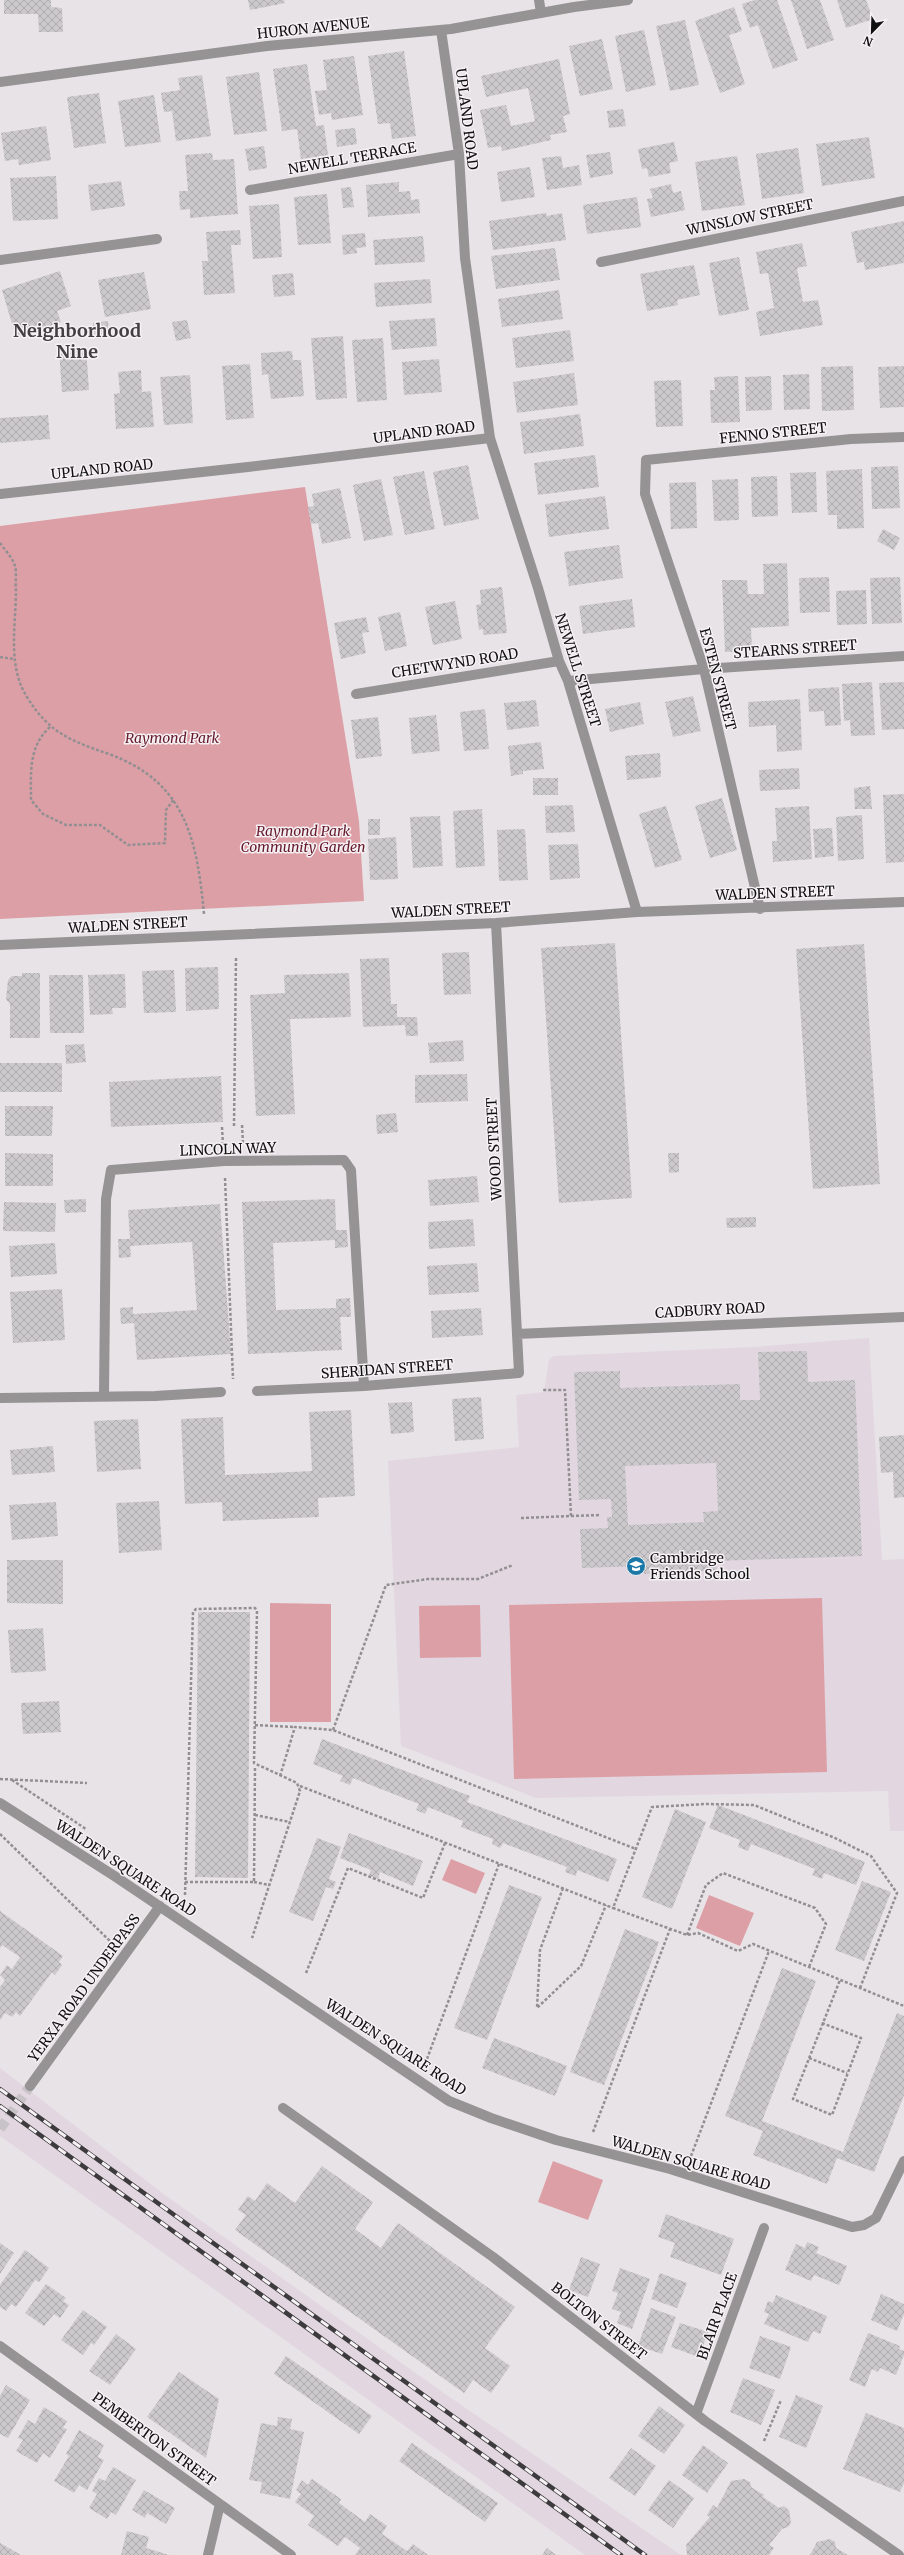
<svg xmlns="http://www.w3.org/2000/svg" width="904" height="2555" viewBox="0 0 904 2555" font-family="Merriweather,serif">
  <style>
    .built { fill: #e2d7e0 }
    .green { fill: #dd9fa6 }
    .building { fill: url(#building-cross-hatch); fill-rule: evenodd }
    .lines { fill: none; stroke-linecap: round; stroke-linejoin: round }
    .minor-tunnel { stroke: #c8c3c7; stroke-width: 10; stroke-dasharray: 10 5; stroke-linecap: butt }
    .path { stroke: #928f92; stroke-width: 2.5; stroke-dasharray: 3 2; stroke-linecap: butt }
    .minor { stroke: #959394; stroke-width: 10 }
    .rail-casing { stroke: #3d3b3d; stroke-width: 4.5 }
    .rail { stroke: #f5f1f4; stroke-width: 3; stroke-dasharray: 9; stroke-linecap: butt }
    .labels { text-anchor: middle; dominant-baseline: central; stroke-width: 3; stroke-linejoin: round; paint-order: stroke }
    .street-label { font-size: 14px; fill: #111011; stroke: #f5f1f4 }
    .park-label { font-size: 14px; font-style: italic; fill: #65192b; stroke: #f5f1f4 }
    .poi-label { font-size: 14px; fill: #111011; stroke: #f5f1f4; text-anchor: start }
    .district-label { font-size: 18px; font-weight: bold; fill: #433f42; stroke: #f5f1f4 }
  </style>
  <defs>
    <pattern id="building-cross-hatch" width="8" height="8" patternUnits="userSpaceOnUse"><rect width="8" height="8" fill="#ccc9cd"/><path d="M0 0l8 8M0 8l8-8" fill="none" stroke="#aeacaf"/></pattern>
  </defs>
  <rect width="100%" height="100%" fill="#e8e3e7"/>
  <path class="built" d="M869,1338L882,1560L904,1559V1831H890L888,1791L536,1798L401,1746L388,1461L519,1447L516,1395L544,1392L549,1360L553,1356L754,1347Z
    M0,2068L165,2195L448,2396L681,2555H585L0,2136Z"/>
  <path class="green" d="M305,487L359,821L364,901L0,919V526Z
    M822,1598L827,1772L514,1779L509,1605Z
    M270,1603L331,1604V1722H270Z
    M480,1605L481,1657L420,1658L419,1606Z
    M451,1859L485,1873L476,1894L442,1880Z
    M709,1895L754,1913L740,1946L696,1928Z
    M553,2161L603,2180L588,2220L538,2202Z"/>
  <path class="building" d="M4,0H51V7L62,8L63,32H39L38,14H4Z
    M248,0H284L285,3L250,10Z
    M755,0H777L798,60L773,69L758,25L750,28L742,4Z
    M791,0H820L834,40L807,49Z
    M837,0H866L873,19L846,28Z
    M734,7L742,31L729,35L745,84L720,93L695,21Z
    M685,20L699,85L670,91L656,26Z
    M644,30L656,85L626,92L615,36Z
    M602,39L613,89L580,96L569,46Z
    M404,51L416,136L392,139L390,123L378,124L368,56Z
    M354,56L363,115L332,120L331,113L319,115L315,91L327,90L323,60Z
    M559,59L570,114L563,116L567,132L550,135L551,140L502,151L501,146L488,148L480,110L506,105L511,126L535,121L528,88L486,97L481,76Z
    M307,64L316,126L324,125L328,155L301,159L297,129L282,131L273,69Z
    M259,72L267,131L234,135L226,77Z
    M202,75L211,136L176,141L172,111L164,112L161,93L180,90L178,78Z
    M99,93L106,143L74,148L67,97Z
    M154,95L161,142L125,147L118,101Z
    M623,109L626,126L609,128L607,111Z
    M46,126L51,160L19,165L18,159L5,161L1,133Z
    M355,128L357,144L337,147L335,130Z
    M869,137L875,178L822,186L816,144Z
    M674,142L678,161L669,163L671,173L649,177L647,168L642,169L638,149Z
    M264,146L267,168L249,171L245,149Z
    M798,148L804,193L762,199L756,154Z
    M610,152L613,174L590,178L586,155Z
    M212,153L213,160L234,159L238,214L190,218V209L180,210L179,191H188L185,155Z
    M561,156L563,168L579,165L582,185L547,190L542,158Z
    M737,156L745,205L702,211L695,162Z
    M530,167L535,197L501,202L497,172Z
    M56,176L58,219L13,221L10,178Z
    M121,181L125,206L91,211L88,185Z
    M399,182V192L410,191L411,200L419,199L420,213L368,217L366,185Z
    M671,184L673,193L681,191L685,210L651,217L647,199L653,198L650,189Z
    M351,187L354,207L343,208L341,188Z
    M327,194L331,243L298,245L294,197Z
    M637,197L641,227L587,234L583,205Z
    M279,204L282,257L253,259L249,206Z
    M546,213L547,216L562,213L566,240L493,250L489,221Z
    M904,221V263L865,270L864,262L857,263L851,232Z
    M240,230L241,245H231L235,293L204,295L202,261H208L206,232Z
    M365,233L366,247L356,248L357,253L343,255L342,235Z
    M423,236L425,262L375,265L373,240Z
    M802,243L807,266L797,268L803,302L818,300L823,325L760,336L756,312L774,308L768,273L760,274L756,252Z
    M555,248L560,280L496,289L491,256Z
    M739,257L749,310L719,316L709,263Z
    M694,265L700,295L677,300L678,305L647,311L640,274Z
    M60,271L71,306L57,311L61,322L16,337L2,290Z
    M144,272L151,309L105,317L98,280Z
    M293,273L295,295L274,297L272,275Z
    M430,279L432,303L376,307L374,283Z
    M559,290L563,319L502,327L498,299Z
    M435,318L437,346L392,350L389,321Z
    M187,320L191,338L176,341L172,322Z
    M108,321L109,337L95,339L93,323Z
    M570,330L574,361L516,368L512,338Z
    M343,336L347,398L316,400L311,338Z
    M383,338L387,400L357,402L352,340Z
    M86,348L89,390L62,392L59,350Z
    M292,351L293,360H301L304,396L271,399L268,374L262,375L261,353Z
    M439,359L442,392L404,395L402,362Z
    M250,364L254,418L226,420L222,366Z
    M853,366L854,410L822,411L821,367Z
    M904,366V407L880,408L878,367Z
    M141,370L142,392L151,391L154,427L116,429L114,394L120,393L118,372Z
    M574,373L578,405L517,413L513,382Z
    M809,374L810,409L784,410L783,375Z
    M190,375L193,423L164,425L160,377Z
    M738,376L740,422L711,423L710,390H715L714,377Z
    M771,376L772,410L746,411L745,377Z
    M681,380L683,426L656,427L654,381Z
    M580,414L584,446L524,454L520,422Z
    M48,415L50,439L0,443V418Z
    M595,455L599,487L538,495L534,463Z
    M468,465L479,519L444,526L433,472Z
    M898,466L900,508L872,509L871,467Z
    M862,469L864,528L837,529V515H828L826,471Z
    M424,471L435,529L405,535L393,477Z
    M816,472L817,512L792,513L790,473Z
    M777,476L778,516L752,517L751,477Z
    M381,479L393,535L364,541L353,485Z
    M738,479L739,520L714,521L712,480Z
    M696,482L697,528L671,529L669,483Z
    M340,488L351,538L322,544L318,523L311,524L308,507L314,506L312,494Z
    M605,496L609,529L549,537L545,504Z
    M883,529L900,538L894,550L877,541Z
    M619,545L623,578L569,586L564,552Z
    M787,563L789,626L751,628L752,651L725,652L722,580H747L748,594H764L763,564Z
    M829,577L830,612L800,613L799,578Z
    M900,577L902,623L872,624L870,578Z
    M502,587L507,633L483,635V629L479,630L476,605L481,604L480,590Z
    M866,590L867,624L837,625L836,591Z
    M632,599L635,627L583,634L579,606Z
    M455,601L462,639L433,645L425,607Z
    M400,612L407,646L385,651L378,617Z
    M366,617L369,632L362,633L366,653L341,659L334,623Z
    M872,682L875,735L851,736L850,720L844,721L842,684Z
    M904,682V729L882,730L879,683Z
    M839,687L841,725L825,726L824,711L809,712L808,689Z
    M693,696L701,731L673,737L665,702Z
    M800,699L802,750L777,752L776,725L749,727L748,702Z
    M536,700L539,726L507,730L504,703Z
    M640,702L644,724L610,732L605,709Z
    M485,709L489,749L464,751L460,712Z
    M436,715L440,751L412,754L409,718Z
    M378,717L382,756L356,759L351,720Z
    M541,742L544,769L523,771V774L511,776L508,746Z
    M660,753L661,777L627,780L625,756Z
    M799,768L800,789L760,791L759,770Z
    M533,778H558V795H533Z
    M870,786L872,809H855L854,788Z
    M904,794V862L886,863L883,795Z
    M722,798L737,850L710,858L695,806Z
    M573,805L575,832L546,833L545,806Z
    M666,806L682,860L655,868L639,814Z
    M809,806L812,859L773,862L772,841H777L775,808Z
    M482,809L485,866L456,868L453,811Z
    M862,815L864,859L838,861L836,817Z
    M440,816L443,866L413,868L410,817Z
    M368,819H380V835H368Z
    M832,828L834,856L815,858L813,829Z
    M525,829L528,880L499,881L497,830Z
    M396,837L398,879L370,880L368,839Z
    M578,844L580,878L550,880L548,845Z
    M615,943L632,1198L559,1203L541,948Z
    M864,944L880,1184L813,1189L796,949Z
    M469,952L471,994L444,995L442,953Z
    M389,958L391,1004H397V1017H417L418,1036H406L405,1025L363,1027L360,959Z
    M218,967L219,1009L186,1011L185,968Z
    M174,970L176,1012L144,1013L142,971Z
    M22,973H40V1038H10V1004L6,999L8,980L12,976H22Z
    M349,973L351,1017L290,1019L295,1114L256,1116L250,995L285,993L284,975Z
    M125,974L126,1008H112L113,1014L90,1015L88,975Z
    M49,975H83L84,1033H50Z
    M463,1040L464,1061L430,1063L428,1043Z
    M84,1044L86,1062L66,1064L65,1045Z
    M0,1063H62V1092H0Z
    M467,1074L468,1101L415,1103V1075Z
    M221,1076L223,1122L111,1127L109,1082Z
    M5,1106H53L52,1136H5Z
    M396,1113L398,1132L377,1134L376,1115Z
    M5,1153L53,1154V1186H5Z
    M668,1153H679V1172L669,1173Z
    M477,1176L479,1202L430,1206L428,1180Z
    M86,1199V1212L65,1213L64,1200Z
    M335,1199L336,1230H347L348,1247L335,1248V1240L273,1243L276,1310L336,1308V1299L350,1298L351,1317H340L342,1350L248,1354L242,1202Z
    M4,1202L56,1203L55,1232L3,1231Z
    M220,1204L231,1354L137,1360L134,1323L121,1324L120,1308L133,1307V1314L197,1310L192,1242L130,1246L131,1257L119,1258L118,1239H130L128,1210Z
    M756,1217V1227L727,1228L726,1218Z
    M473,1219L475,1246L429,1249L428,1222Z
    M55,1243L57,1274L11,1277L9,1246Z
    M477,1263L479,1292L429,1295L427,1266Z
    M62,1289L65,1340L13,1343L10,1292Z
    M481,1308L483,1335L432,1338L431,1311Z
    M807,1351L808,1382L855,1380L862,1556L716,1561L717,1571L644,1574V1566L582,1568L580,1529L608,1528L607,1517H612L611,1499L579,1500L574,1372L620,1371V1388L740,1384V1400H760L758,1352ZM716,1463L718,1511L703,1512L704,1522L628,1525L625,1466Z
    M481,1397L484,1439L455,1441L452,1399Z
    M412,1402L414,1432L391,1434L388,1403Z
    M351,1410L355,1496L318,1498L319,1517L223,1521L222,1502L185,1504L181,1419L223,1417L225,1475L312,1471L309,1412Z
    M138,1419L141,1469L97,1472L94,1421Z
    M904,1435V1497L894,1498L893,1472L881,1473L879,1437Z
    M53,1446L55,1472L12,1475L10,1450Z
    M159,1501L162,1550L119,1553L116,1503Z
    M56,1502L58,1536L12,1540L9,1505Z
    M7,1560H63V1604L7,1603Z
    M198,1612H250L248,1878L195,1877Z
    M43,1628L46,1671L11,1673L8,1630Z
    M59,1701L61,1732L23,1734L21,1703Z
    M322,1739L470,1796L467,1802L617,1859L608,1882L577,1870L576,1876L565,1872L567,1867L503,1843L500,1848L492,1844L493,1839L461,1827L463,1821L428,1807L425,1814L416,1810L419,1804L353,1778L350,1785L340,1781L343,1776L313,1764Z
    M718,1805L865,1862L856,1885L824,1873L822,1879L812,1875L815,1869L751,1844L748,1851L738,1847L740,1840L709,1828Z
    M675,1809L706,1822L672,1909L642,1897Z
    M349,1833L423,1861L413,1886L380,1872L378,1879L369,1875L371,1870L340,1858Z
    M317,1838L341,1847L329,1879L336,1882L333,1889L326,1887L313,1921L289,1912Z
    M862,1881L891,1892L864,1961L835,1950Z
    M509,1885L542,1897L487,2040L454,2028Z
    M0,1911L63,1956L59,1962L62,1965L55,1975L52,1972L20,2016L16,2012L12,2017L5,2013L0,2020V1987L5,1980L0,1975L7,1965L12,1969L20,1957L2,1945L0,1948Z
    M625,1929L659,1942L604,2085L570,2072Z
    M782,1968L816,1981L762,2121L843,2152L897,2013L904,2016V2095L874,2172L837,2158L827,2184L753,2155L763,2131L725,2116Z
    M494,2038L567,2066L555,2096L482,2068Z
    M322,2166L373,2202L355,2229L381,2248L398,2223L515,2307L485,2348L510,2366L491,2393L473,2380L464,2393L235,2230L246,2215L238,2210L248,2196L255,2201L267,2183L295,2203Z
    M666,2214L734,2239L721,2275L670,2257L675,2243L658,2237Z
    M807,2242L819,2247L816,2253L847,2266L839,2285L814,2275L811,2281L785,2270L796,2244L805,2248Z
    M0,2243L14,2253L0,2274Z
    M25,2250L49,2268L39,2282L35,2280L16,2307L11,2304L6,2311L0,2307V2285Z
    M581,2257L600,2264L588,2297L569,2290Z
    M620,2268L650,2279L632,2329L617,2323L621,2312L612,2309L618,2293L612,2291Z
    M660,2273L687,2283L677,2308L651,2299Z
    M46,2284L66,2298L63,2301L69,2305L60,2318L54,2314L44,2326L25,2313Z
    M881,2294L904,2304V2314L897,2331L871,2320Z
    M776,2295L827,2316L820,2334L813,2331L808,2342L764,2324L769,2314L764,2312L768,2301L773,2303Z
    M651,2308L676,2317L662,2354L638,2346Z
    M83,2310L107,2327L94,2345L91,2343L83,2355L61,2340Z
    M680,2323L708,2332L699,2357L671,2347Z
    M868,2333L900,2346L899,2349L904,2351V2355L896,2375L880,2368L878,2372L872,2369L865,2387L849,2380Z
    M116,2334L136,2349L110,2385L89,2371Z
    M760,2336L791,2347L780,2379L749,2368Z
    M286,2356L372,2416L359,2434L274,2374Z
    M179,2372L219,2399L206,2458L147,2417Z
    M743,2378L775,2390L761,2425L730,2412Z
    M6,2385L30,2400L8,2438L0,2434V2396Z
    M796,2395L823,2406L806,2448L779,2437Z
    M659,2406L685,2425L664,2454L638,2436Z
    M44,2407L67,2421L63,2428L67,2429L50,2458L43,2453L37,2463L16,2451L23,2440L18,2438L28,2420L35,2424Z
    M866,2413L904,2428V2483L900,2492L843,2469Z
    M278,2417L292,2419L290,2429L304,2432L290,2499L260,2493L262,2482L249,2480L261,2423L277,2426Z
    M79,2430L104,2445L98,2457L104,2460L87,2490L79,2485L74,2493L54,2481L69,2456L66,2454Z
    M412,2443L498,2503L485,2522L399,2461Z
    M703,2445L728,2463L707,2493L682,2475Z
    M631,2448L656,2466L635,2496L609,2478Z
    M113,2467L136,2480L116,2515L111,2512L107,2519L89,2508L97,2494L92,2491L99,2478L105,2481Z
    M312,2479L341,2499L339,2503L365,2522L370,2514L387,2526L382,2534L407,2551L413,2544L428,2555H355L360,2548L345,2537L338,2546L308,2525L314,2516L295,2502L301,2494L296,2490L302,2480L308,2485Z
    M744,2479L750,2482L751,2487L764,2495L763,2497L779,2508L784,2506L789,2510L791,2523L788,2527L782,2529L769,2545L774,2548L769,2555H687L686,2545L710,2517L707,2515L713,2505L717,2508L731,2481Z
    M669,2480L694,2498L673,2528L648,2510Z
    M144,2490L175,2508L166,2524L147,2513L145,2518L132,2510Z
    M127,2531L149,2537L146,2548L169,2555H121Z
    M830,2539L835,2542L836,2548L848,2555H810L817,2542Z
    M0,2543L21,2555H0Z
    M547,2548L556,2555H542Z"/>
  <g class="lines">
    <path class="minor-tunnel" d="M0,2129L30,2086"/>
    <path class="path" d="M0,543C4,549 13,558 15,566C17,572 15,583 16,590C16,624 7,666 27,697C49,733 71,741 109,754C186,782 197,840 204,914
      M0,657L14,659
      M50,727C28,747 31,773 31,800L43,814L66,825H100L128,845L165,843L166,810L174,799
      M242,1125L243,1143
      M234,1126L236,956
      M222,1127L223,1145
      M225,1178L233,1379
      M571,1516L601,1515
      M521,1518L571,1516L565,1390H543
      M255,1725L295,1727
      M333,1730L386,1585L428,1579H478L513,1565
      M280,1776L295,1727L333,1730L636,1849
      M0,1779L87,1783
      M12,1780L86,1829
      M300,1786L613,1908
      M255,1815L290,1822
      M0,1834L113,1944
      M185,1882H254L255,1766
      M254,1882L269,1885
      M563,1888L540,1950L537,2008L581,1966L606,1905
      M185,1895L193,1612L196,1609L255,1608L257,1611L254,1763L297,1783L300,1791L252,1938
      M687,1935L706,1885L723,1873L815,1908L826,1924L809,1967
      M306,1973L348,1868L423,1898L445,1843
      M860,1988L897,1893L871,1856L835,1838L754,1805L706,1804L652,1807L613,1908L687,1935L698,1933L738,1951L753,1944L904,2006
      M822,2023L861,2038L832,2115L793,2099L840,1980
      M809,2058L847,2073
      M427,2059L499,1864
      M593,2132L670,1929
      M691,2156L769,1951
      M764,2441L781,2400"/>
    <path class="minor" d="M539,0L541,13
      M441,30L459,154L465,258L490,438L538,588L559,661L568,681L637,912
      M0,82L267,46L451,29L574,7L628,0
      M250,190L459,154
      M0,260L157,239
      M601,262L904,201
      M0,494L248,467L490,438
      M568,681L704,669L904,656
      M356,694L559,661
      M760,909L704,669L645,494L646,460L851,439L904,437
      M0,945L496,923L637,912L904,902
      M517,1334L904,1317
      M257,1391L364,1386L519,1373L496,923
      M104,1396L106,1199L111,1170L224,1161L344,1160L351,1170L364,1386
      M0,1398L155,1396L221,1392
      M0,1803L116,1877L449,2101L491,2118L556,2140L670,2169L852,2227L864,2225L876,2218L904,2161
      M30,2086L160,1906
      M283,2108L493,2257L705,2421L899,2555
      M0,2346L291,2555
      M696,2414L764,2228
      M208,2555L220,2504"/>
    <g class="rail-casing">
      <path id="rail" d="M0,2089L645,2555
        M0,2106L621,2555"/>
    </g>
    <use href="#rail" class="rail"/>
  </g>
  <defs>
    <g id="school-disc" transform="scale(1)"><circle r="9.5" fill="#1c78a6" stroke="#f5f1f4"/><path d="M0-5L7-2L0 1L-7-2ZM-4 1L0 2.5L4 1V4Q0 6-4 4Z" fill="#fff"/></g>
  </defs>
  <g fill-rule="evenodd">
    <use href="#school-disc" x="636" y="1566"/>
  </g>
  <g class="labels">
    <g class="street-label">
      <text transform="translate(313 28) rotate(-6)">HURON AVENUE</text>
      <text transform="translate(467 119) rotate(83)">UPLAND ROAD</text>
      <text transform="translate(352 158) rotate(-10)">NEWELL TERRACE</text>
      <text transform="translate(750 217) rotate(-12)">WINSLOW STREET</text>
      <text transform="translate(424 432) rotate(-7)">UPLAND ROAD</text>
      <text transform="translate(773 433) rotate(-6)">FENNO STREET</text>
      <text transform="translate(102 469) rotate(-6)">UPLAND ROAD</text>
      <text transform="translate(795 649) rotate(-4)">STEARNS STREET</text>
      <text transform="translate(455 663) rotate(-9)">CHETWYND ROAD</text>
      <text transform="translate(578 670) rotate(72)">NEWELL STREET</text>
      <text transform="translate(718 679) rotate(75)">ESTEN STREET</text>
      <text transform="translate(775 893) rotate(-2)">WALDEN STREET</text>
      <text transform="translate(451 910) rotate(-3)">WALDEN STREET</text>
      <text transform="translate(128 925) rotate(-3)">WALDEN STREET</text>
      <text transform="translate(228 1149) rotate(-2)">LINCOLN WAY</text>
      <text transform="translate(494 1149) rotate(-93)">WOOD STREET</text>
      <text transform="translate(710 1310) rotate(-3)">CADBURY ROAD</text>
      <text transform="translate(387 1369) rotate(-4)">SHERIDAN STREET</text>
      <text transform="translate(126 1868) rotate(33)">WALDEN SQUARE ROAD</text>
      <text transform="translate(84 1988) rotate(-54)">YERXA ROAD UNDERPASS</text>
      <text transform="translate(396 2047) rotate(33)">WALDEN SQUARE ROAD</text>
      <text transform="translate(691 2163) rotate(16)">WALDEN SQUARE ROAD</text>
      <text transform="translate(717 2316) rotate(-70)">BLAIR PLACE</text>
      <text transform="translate(599 2321) rotate(38)">BOLTON STREET</text>
      <text transform="translate(154 2439) rotate(36)">PEMBERTON STREET</text>
    </g>
    <g class="park-label">
      <text x="172" y="738">Raymond Park</text>
      <text x="303" y="831">Raymond Park<tspan x="303" dy="16">Community Garden</tspan></text>
    </g>
    <g class="poi-label">
      <text x="650" y="1558">Cambridge<tspan x="650" dy="16">Friends School</tspan></text>
    </g>
    <g class="district-label">
      <text x="77" y="330">Neighborhood<tspan x="77" dy="21">Nine</tspan></text>
    </g>
  </g>
  <g transform="translate(872 32) rotate(203)" stroke="#f5f1f4" stroke-width="3" paint-order="stroke">
  <path d="M0-3L7 15L0 10L-7 15Z" fill="#111011"/>
  <text y="-6" font-size="11" font-weight="bold" text-anchor="middle" fill="#111011">N</text>
  </g>
</svg>
